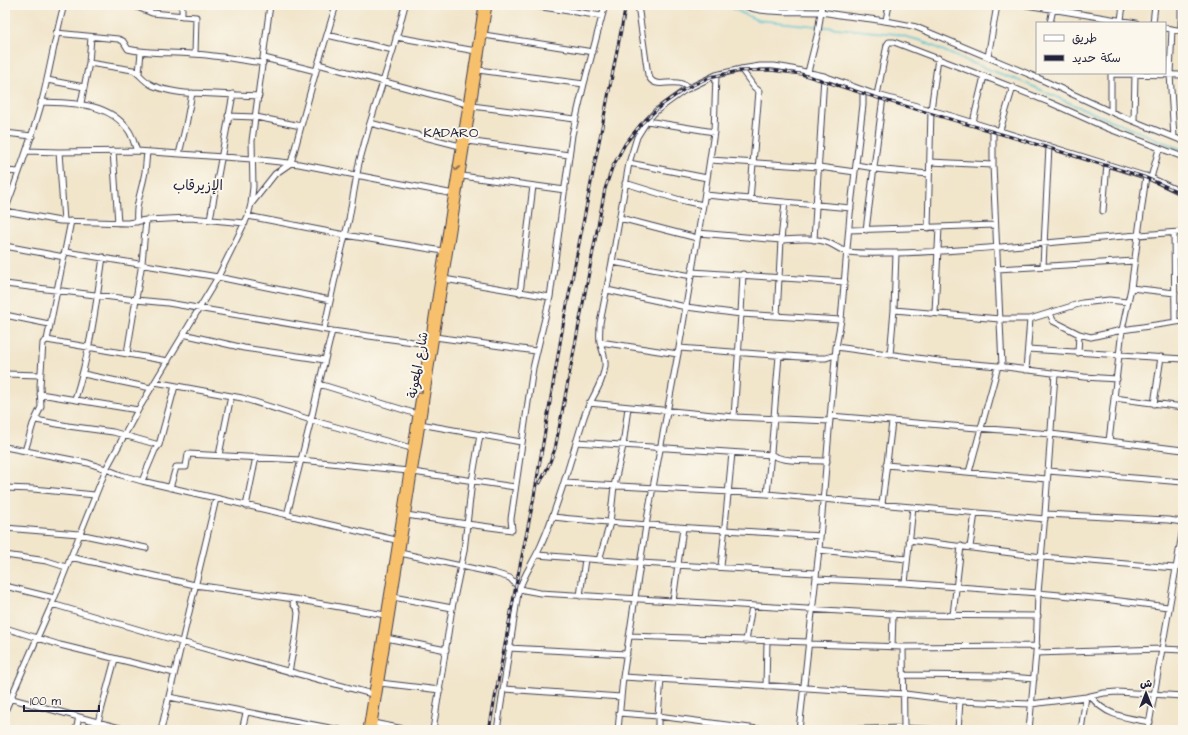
<svg xmlns="http://www.w3.org/2000/svg" width="1188" height="735" viewBox="0 0 1188 735" font-family="'Architects Daughter','Playpen Sans Arabic',sans-serif">
  <style>
    .lines { fill: none; stroke-linecap: round; stroke-linejoin: round }
    .stream { stroke: #57c2d2; stroke-width: 1.5 }
    .minor-casing { stroke: #413f50; stroke-width: 7 }
    .highway-casing { stroke: #413f50; stroke-width: 9 }
    .minor { stroke: #fff; stroke-width: 5 }
    .highway { stroke: #f7c06c; stroke-width: 7 }
    .rail-casing { stroke: #22223b; stroke-width: 3 }
    .rail { stroke: #fbf7ec; stroke-width: 1.5; stroke-dasharray: 4.5; stroke-linecap: butt }
    .oneway { stroke: #8c7154 }
    .labels { text-anchor: middle; dominant-baseline: central; stroke-width: 4; stroke-linejoin: round; paint-order: stroke }
    .street-label { font-size: 13px; fill: #22223b; stroke: #fbf7ec }
    .neighbourhood-label { font-size: 14px; fill: #22223b; stroke: #fbf7ec }
  </style>
  <rect width="100%" height="100%" fill="#fbf7ec"/>
  <filter id="ink" filterUnits="userSpaceOnUse"><feTurbulence type="fractalNoise" baseFrequency=".025" numOctaves="2"/><feDisplacementMap in="SourceGraphic" scale="8" xChannelSelector="R" yChannelSelector="G"/><feConvolveMatrix kernelMatrix="1 2 1 2 8 2 1 2 1" color-interpolation-filters="sRGB"/></filter>
  <filter id="wash" filterUnits="userSpaceOnUse"><feTurbulence type="fractalNoise" baseFrequency=".012" numOctaves="4" result="noise"/><feDisplacementMap in="SourceGraphic" scale="16" xChannelSelector="R" yChannelSelector="G"/><feGaussianBlur stdDeviation="0.9" result="paint"/><feColorMatrix in="noise" values="0 0 0 0 0 0 0 0 0 0 0 0 0 0 0 0 0 1.4 0 .05"/><feComposite in="paint" operator="in"/></filter>
  <g filter="url(#wash)">
    <rect width="100%" height="100%" fill="#f1e5ca"/>
    <g class="lines">
      <path class="stream" d="M725,5L757,20L896,34L922,41L964,60L1025,83L1081,108L1183,150"/>
    </g>
  </g>
  <g filter="url(#ink)">
    <g class="lines">
      <g class="minor-casing">
        <path id="minor" d="M132,5L152,13L196,17L195,54
          M529,5L602,16
          M638,5L648,75C654,89 666,81 678,83C682,83 686,86 690,88
          M744,5C757,14 802,11 820,12C829,13 838,15 847,16C870,19 893,21 916,27L1038,78L1111,112L1183,141
          M1026,5L1136,23
          M182,16V5
          M886,20L889,5
          M1121,20L1123,5
          M1050,23L1053,9
          M1153,23L1155,5
          M1165,28L1183,31
          M1172,29L1170,74L1174,137
          M1181,31V5
          M56,33L118,39L123,41L128,49C148,54 171,52 192,54C216,55 239,60 263,63
          M327,35L393,50
          M484,35L593,52
          M396,37L476,51
          M988,57L997,5
          M264,58L316,71
          M89,63L133,70C139,73 143,80 150,84C158,89 183,94 192,93L259,96
          M318,64L467,104
          M741,69L754,87L759,91L750,200
          M478,70L584,84
          M808,72L818,32L822,5
          M139,73L141,52
          M1111,74L1183,75
          M47,80L84,87
          M877,95L887,45L889,42H894L996,81L1051,103L1107,128L1183,157
          M41,102C73,103 109,102 129,131C133,137 134,144 137,151
          M81,103L89,63L91,37
          M472,106L575,119
          M1111,112V73
          M228,116L256,117L301,126
          M647,121L714,132
          M1134,121L1135,73
          M973,122L984,76
          M370,123L460,146
          M993,128V165L1002,366
          M1000,130L1013,87
          M5,133L32,136
          M467,141L569,155
          M27,151L59,152L137,151L252,159L299,164L454,194
          M113,151L118,223
          M59,152L64,221
          M179,154L186,125L192,93
          M710,160L819,167L855,172
          M930,162L993,165
          M629,163L707,178
          M856,165L874,168
          M874,169L929,174
          M5,171L19,172
          M462,176L565,190
          M1151,178L1159,149
          M625,183L680,200L703,205
          M705,195L851,208
          M252,203L275,174L291,163L316,71L336,5
          M5,211L60,221L128,223L146,220L190,218L245,223
          M5,211C18,175 32,138 42,101C50,69 55,37 64,5
          M1103,211L1107,164
          M248,216L345,235L443,251
          M620,218L697,238
          M210,219L233,94
          M137,222C135,206 141,192 144,177C146,169 146,160 147,152
          M928,228L931,110L938,58
          M849,230L995,225
          M866,230L883,97
          M698,233L781,240L785,202
          M1174,233L1175,322
          M814,240L824,76
          M5,246L64,257
          M66,252L218,277L330,300
          M612,262L692,276
          M1043,266L1049,146
          M997,269L1135,261
          M692,272L845,282
          M444,279L550,297
          M5,284L136,300L168,303L332,331L428,344
          M1131,288L1175,293
          M607,290L686,307L741,314L841,320
          M520,293L533,186
          M894,310L1000,319H1030L1082,303L1109,300L1127,302
          M935,313L939,227
          M1050,313L1053,321L1079,334L1091,337L1122,330L1183,321
          M5,315L49,324
          M777,316L781,240C797,239 814,237 829,243C836,246 841,251 848,252C863,254 881,253 896,253C992,251 1087,237 1183,232
          M324,329L338,265L349,219L359,163L370,123L393,50L405,5
          M183,334L244,348L325,360
          M435,337L536,351
          M47,340L168,361
          M600,342L678,354
          M836,347L939,361L998,366L1084,377L1117,379
          M679,348L814,358H826L835,355
          M1028,349L1183,359
          M127,353L142,263L146,220
          M1078,353L1079,334
          M890,355L894,310L896,253
          M1026,370L1030,319
          M5,374L40,375
          M83,374L151,388
          M155,382L242,398L311,420L411,448
          M319,384L417,414
          M40,394L138,410
          M1114,398L1183,407
          M75,399C90,353 96,305 103,257
          M589,403L734,417L830,421
          M1154,404L1161,357
          M830,416L1051,434L1183,450
          M734,417L741,314L743,274
          M36,420L68,426L113,432L159,445
          M420,424L521,442
          M1109,441L1122,330L1131,288L1146,176
          M576,442L772,455C787,463 809,460 827,461
          M5,447L88,463L106,469L121,475L142,481L400,541
          M25,451L33,424L41,407L40,386L43,343L44,342L47,340L71,221
          M219,455L231,396
          M886,465L1047,479
          M1048,471L1183,482
          M413,472L515,487
          M969,472L998,366
          M142,481L155,450L159,445L175,386
          M564,483L767,494L1045,519
          M5,488L33,489L95,495
          M170,488L176,467H186L188,454L301,460L408,471
          M767,494C772,448 775,402 779,356
          M882,504L892,422
          M246,506L256,457
          M1045,514L1168,520L1183,522
          M287,515L311,420L319,384L332,331
          M406,515L467,524L512,530L511,519L533,368L550,297L572,135L584,84L605,5
          M552,517C641,526 730,530 820,536
          M5,528L79,534L146,548
          M909,540L1042,557L1175,568
          M970,547L975,513
          M819,550L907,559
          M400,553L494,573L510,578L519,588L524,590L540,593L907,615L1038,616
          M5,555L47,561L66,567
          M537,555L640,563L816,573
          M70,557L195,585L294,599L385,615
          M599,560L610,523L614,486L623,446L628,407
          M721,567L732,453
          M816,579L905,583L1038,593L1104,599L1168,607
          M905,583L913,507
          M5,586L54,598
          M580,596L585,559
          M393,597L452,608
          M673,601L683,528
          M52,604L181,642L372,694
          M953,615L961,546
          M5,628L60,645L174,673
          M629,636L808,642
          M386,638L446,650
          M746,641L752,606
          M808,644L903,647L1037,646
          M892,647L893,614
          M903,647L904,728
          M508,648L627,654
          M1036,653L1162,649L1183,650
          M289,672L295,640L298,613L297,609L293,604L294,599
          M903,675L999,676L1034,679
          M623,677L905,694L960,701L1031,704L1086,697L1104,693L1117,692L1183,696
          M380,683L440,690
          M766,686L767,641
          M504,689L621,697
          M1091,696C1104,716 1128,718 1150,722
          M5,697L127,730
          M169,697L340,730
          M5,711L52,604L106,469L138,410L218,277L248,216L251,204L253,187L252,141L270,5
          M619,713L658,716L765,730
          M98,722L115,659
          M373,723L409,730
          M76,730L79,717
          M161,730L216,499
          M242,730L246,713
          M433,730L452,608L464,551L472,481L480,435
          M497,730L518,593C523,575 535,560 542,543C560,502 571,457 585,414C591,398 603,384 605,366C606,358 602,350 600,342C599,336 600,330 600,323L612,262L629,163L637,137L647,121L656,111L685,90L716,75L741,69L760,66H774L787,68L824,76L871,93L955,117L1151,178L1183,193
          M618,730L623,677L646,525L679,348L703,205L714,132L716,75
          M658,730V716L661,679
          M799,730L819,550L836,347L841,320L850,214L863,105V90
          M832,730L904,728L942,730
          M958,730L960,701
          M1029,730L1036,653L1038,593L1045,514L1055,374
          M1081,730L1086,697
          M1148,730L1183,528"/>
      </g>
      <g class="highway-casing">
        <path id="highway" d="M422,386L483,5
          M367,730L420,396
          M372,730L488,5"/>
      </g>
      <use href="#minor" class="minor"/>
      <use href="#highway" class="highway"/>
      <g class="rail-casing">
        <path id="rail" d="M540,483L548,467L555,449L605,189L612,168L625,144L641,124L663,104L685,89L710,77L738,71L770,70L801,74L881,99L1049,148L1144,177L1183,194
          M489,730L516,585L533,502L564,320L626,5"/>
      </g>
      <use href="#rail" class="rail"/>
    </g>
    <defs><path id="oneway-chevron" d="M-2-3.5L2.5 0L-2 3.5" fill="none" stroke-width="1.6" stroke-linecap="round" stroke-linejoin="round"/></defs>
    <use class="oneway" href="#oneway-chevron" transform="translate(456 168) rotate(99)"/>
  </g>
  <g class="labels">
    <g class="street-label">
      <text transform="translate(418 365) rotate(-80)">شارع المعونة</text>
    </g>
    <g class="neighbourhood-label">
      <text x="451" y="133">KADARO</text>
      <text x="198" y="186">الإزيرقاب</text>
    </g>
  </g>
  <rect width="1188" height="735" fill="none" stroke="#fbf7ec" stroke-width="20"/>
  <rect x="1036" y="22" width="130" height="52" fill="#fbf7ec" stroke="#a4a2a5"/>
  <rect x="1044" y="35" width="20" height="6" fill="#ffffff" stroke="#a4a2a5"/>
  <text x="1072" y="42" font-size="12" fill="#22223b">طريق</text>
  <rect x="1044" y="55" width="20" height="6" fill="#22223b" stroke="#a4a2a5"/>
  <text x="1072" y="62" font-size="12" fill="#22223b">سكة حديد</text>
  <g transform="translate(1146 693)" stroke="#fbf7ec" stroke-width="3" paint-order="stroke">
  <path d="M0-3L7 15L0 10L-7 15Z" fill="#22223b"/>
  <text y="-6" font-size="11" font-weight="bold" text-anchor="middle" fill="#22223b">ش</text>
  </g>
  <path d="M24 705v6h75v-6" fill="none" stroke="#22223b" stroke-width="2"/>
  <text x="30" y="705" font-size="12" fill="#22223b" stroke="#fbf7ec" stroke-width="3" paint-order="stroke">100 m</text>
</svg>
